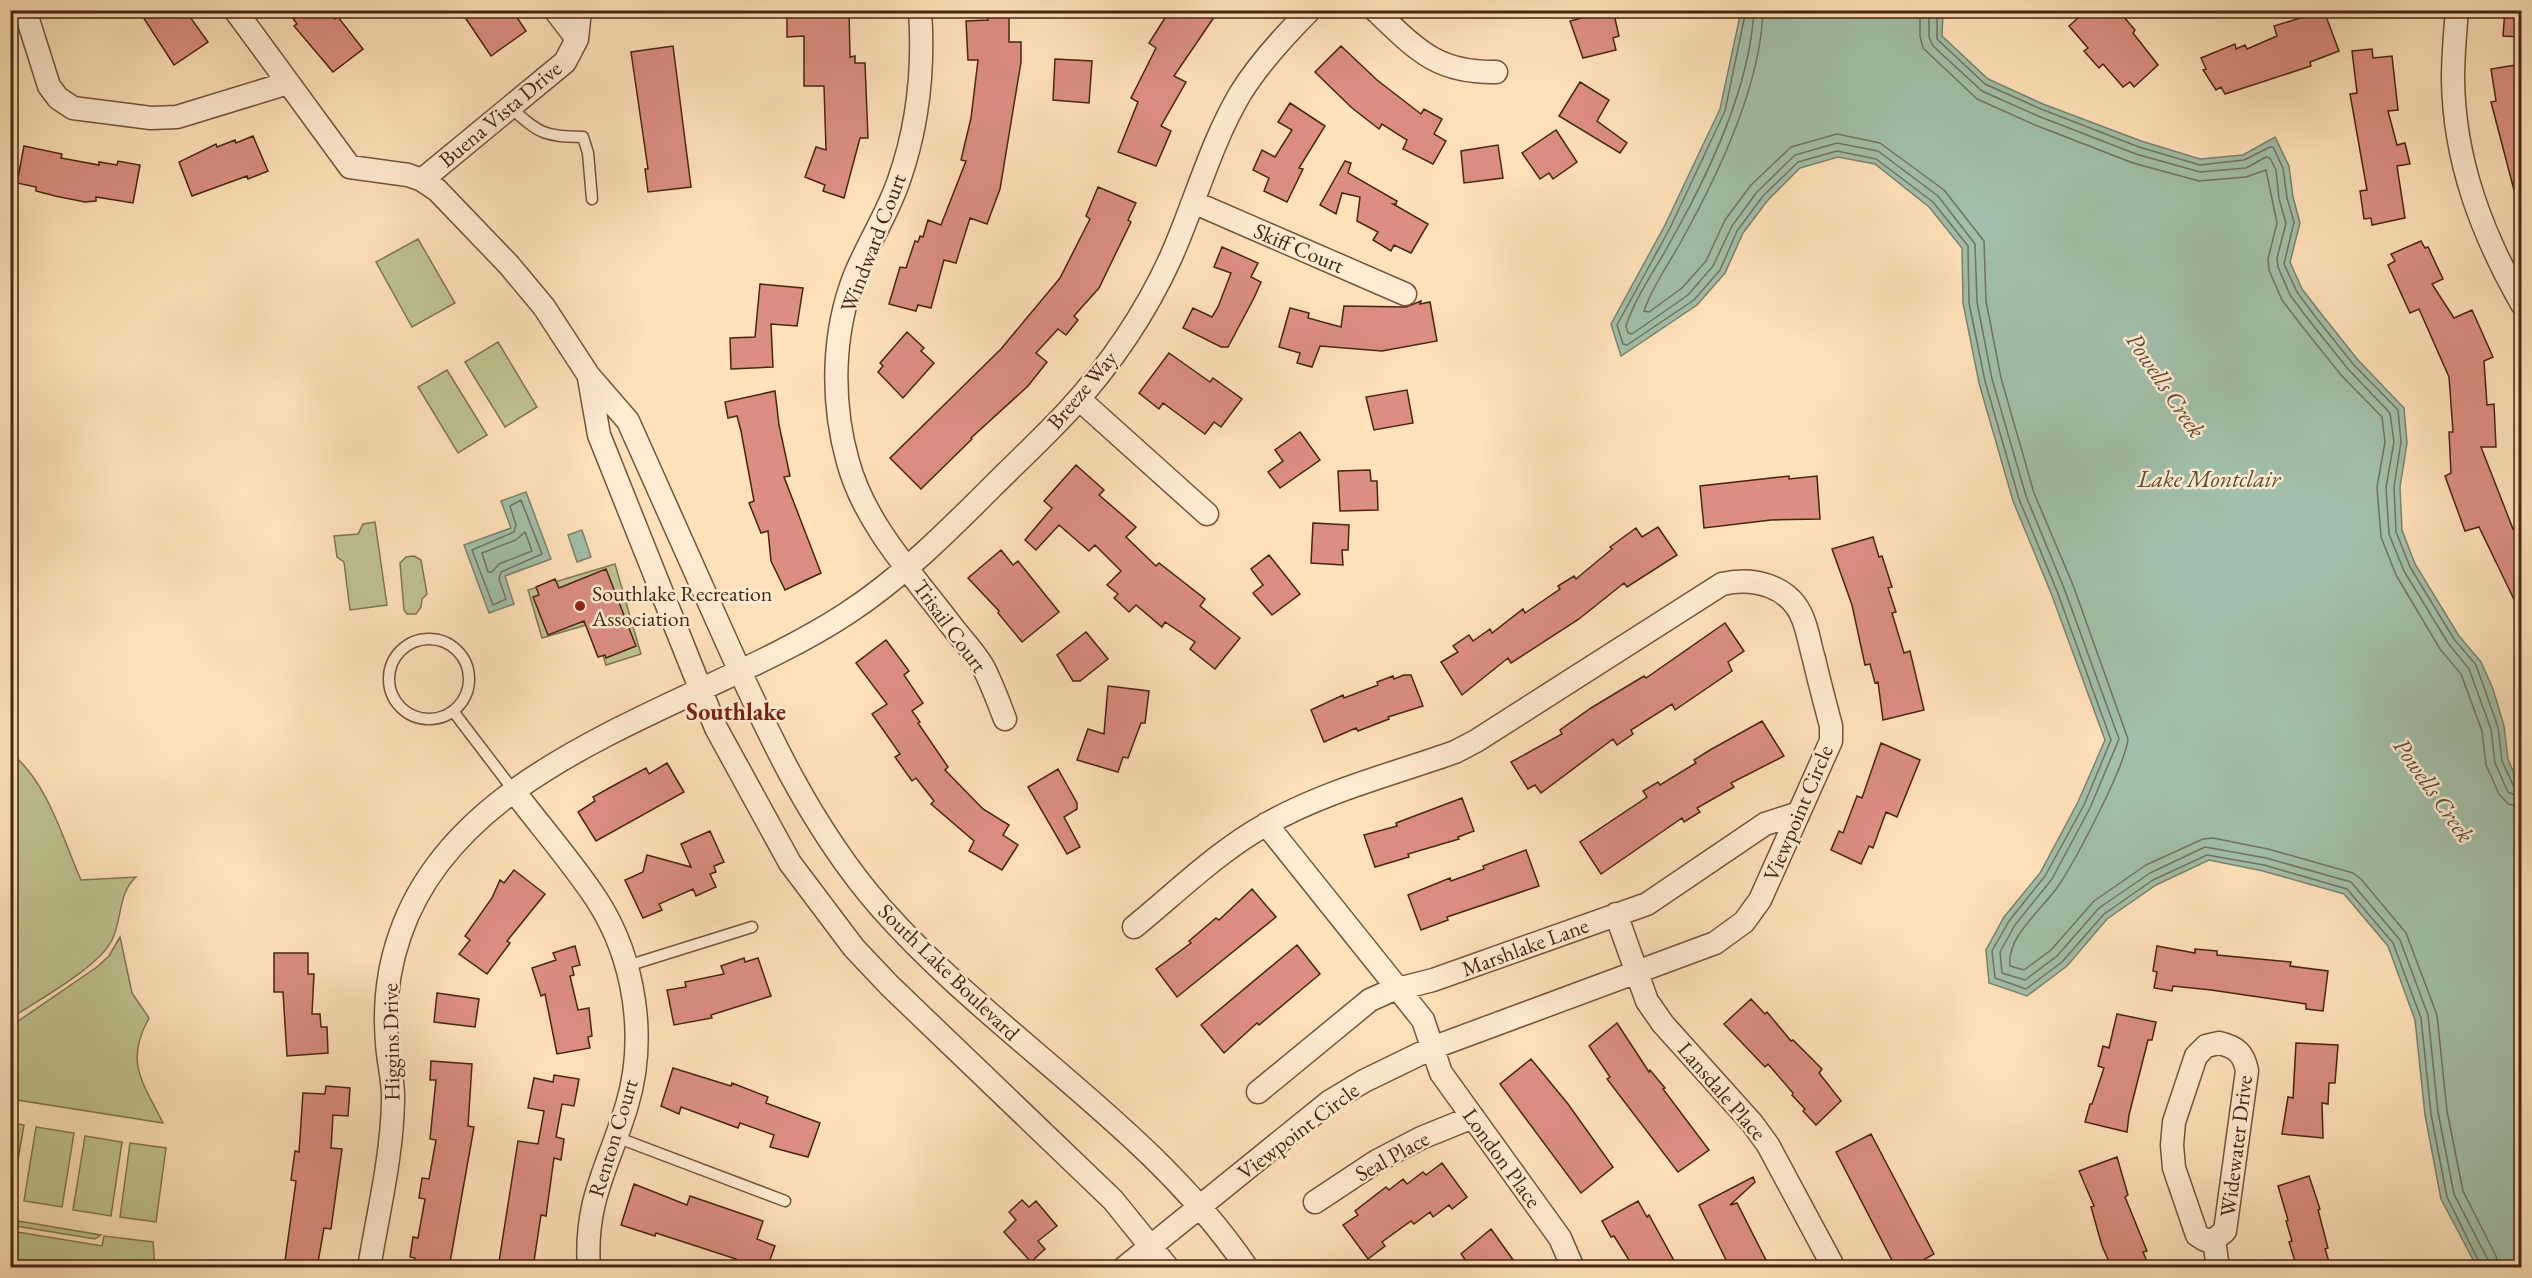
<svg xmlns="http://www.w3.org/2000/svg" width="2532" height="1278" viewBox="0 0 2532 1278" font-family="'EB Garamond',serif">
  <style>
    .green { fill: #bfc491; stroke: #837451; stroke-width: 1.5 }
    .water { fill: #a1bfaa; stroke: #7d816d; stroke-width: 1.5 }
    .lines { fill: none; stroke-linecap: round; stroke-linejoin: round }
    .shore { stroke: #74725e; stroke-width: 1.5 }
    .building { fill: #dd8e83; stroke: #472511; stroke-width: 1.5 }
    .lane-casing { stroke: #75543b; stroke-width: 13 }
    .street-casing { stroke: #75543b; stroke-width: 25 }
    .lane { stroke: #ffecd2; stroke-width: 10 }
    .street { stroke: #ffecd2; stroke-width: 22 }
    .poi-dot { fill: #8f2418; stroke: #ffecd2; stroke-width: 2 }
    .labels { text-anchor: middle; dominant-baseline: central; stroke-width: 5; stroke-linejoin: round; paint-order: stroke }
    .street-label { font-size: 22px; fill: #472511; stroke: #ffecd2 }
    .poi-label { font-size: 22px; fill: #472511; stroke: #ffecd2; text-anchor: start }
    .water-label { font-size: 24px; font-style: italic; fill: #5e4c37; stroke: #ffecd2 }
    .neighbourhood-label { font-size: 24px; font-weight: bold; fill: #7a1f14; stroke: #ffecd2 }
  </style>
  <rect width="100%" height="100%" fill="#ffe2ba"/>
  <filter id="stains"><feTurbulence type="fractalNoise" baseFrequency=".00333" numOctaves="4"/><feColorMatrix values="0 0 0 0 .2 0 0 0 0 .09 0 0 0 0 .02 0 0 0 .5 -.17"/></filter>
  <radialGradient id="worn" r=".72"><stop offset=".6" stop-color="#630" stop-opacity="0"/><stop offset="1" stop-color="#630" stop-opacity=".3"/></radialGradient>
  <path class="green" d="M418,239L455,303L412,327L376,262Z
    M498,342L537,407L505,427L465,362Z
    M447,370L487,435L458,453L418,387Z
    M375,522L387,605L350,610L344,562L337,557L334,536L358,534L363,524Z
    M414,556L421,560L427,594L422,599L421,607L416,614H407L404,610L400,563L406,557Z
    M615,564L641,654L606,665L593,623L542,638L528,590Z
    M11,753C48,783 62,837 81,880L136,877C118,893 122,920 112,940C99,967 37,1001 11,1018Z
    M120,937L132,993L149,1018C124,1063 143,1082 163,1123L11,1099V1026L97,967L109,956Z
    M10,1123L24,1125L11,1201H10Z
    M36,1127L74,1133L62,1207L24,1201Z
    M85,1136L122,1142L111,1216L73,1210Z
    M130,1143L166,1148L156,1222L120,1217Z
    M12,1220L101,1235L95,1239L16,1226Z
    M11,1231L102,1246L104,1236L153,1242L155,1267H11Z"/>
  <path class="water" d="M1741,11H1943L1942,36L1988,79L2043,104L2141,141L2200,159L2243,155L2275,137L2289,166L2293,197L2300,223L2290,262L2302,289L2319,311L2358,360L2404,408L2407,443L2400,487L2402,530L2415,564L2459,636L2481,662L2493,689L2504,726L2508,759L2521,790V1267H2477L2441,1199L2425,1115L2415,1020L2388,946L2344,894L2263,871L2209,860L2156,885L2107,919L2067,966L2027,996L1989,983L1986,950L2004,917L2040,873L2078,802L2105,740L2051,593L2013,501L1979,383L1963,303L1962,248L1929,207L1875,164L1838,157L1800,168L1768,200L1743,233L1725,273L1697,305L1621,356L1611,324L1665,225L1720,109Z
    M526,492L551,559L505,576L514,604L489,613L464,545L511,528L501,501Z
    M582,530L591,557L577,562L568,535Z"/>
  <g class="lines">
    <path class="shore" d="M1746,10L1725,111L1670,228L1617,325L1623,344L1627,345L1694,300L1720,270L1737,231L1763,196L1798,162L1837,151L1876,159L1933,202L1968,246L1969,303L1985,381L2019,499L2057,591L2111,740L2084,805L2045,876L2009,921L1992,951L1995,978L2026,989L2062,962L2104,914L2153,880L2207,855L2264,865L2347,889L2393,943L2421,1018L2431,1114L2447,1197L2482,1268
      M1754,10C1750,87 1710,171 1673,237C1658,266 1636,295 1626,326L1628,333L1632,334L1688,295L1713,266L1732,226L1757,192L1795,155L1837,143L1878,151L1938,196L1975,244L1977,302L1992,379L2026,496L2064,588L2119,739L2090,808L2052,879L2015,925L2000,952L2002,973L2025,980L2057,956L2099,908L2150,873L2205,847L2266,858L2351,882L2400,940L2428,1015L2438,1112L2454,1194L2488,1260L2490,1268
      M1763,10C1761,85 1719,173 1683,238C1671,261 1652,286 1644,311L1649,312L1682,288L1706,261L1725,220L1751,185L1791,147L1837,134L1880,143L1944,190L1984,241L1986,301L2001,378L2034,493L2073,585L2128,739C2125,767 2076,859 2059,885C2044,908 2006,936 2010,966L2024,970L2051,950L2094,901L2146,865L2203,839L2213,838L2268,849L2353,873L2361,879L2406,933L2437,1015L2447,1111L2463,1191L2496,1256L2499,1268
      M1920,10V36L1923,48L1977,99L2035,125L2133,163L2199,181L2246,177L2266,170L2277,223L2268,259L2269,270L2282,300L2301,325L2341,375L2382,417L2385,442L2377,487L2381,537L2396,575L2440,649L2461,674L2482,731L2486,765L2499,794L2508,804L2522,807
      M1929,10V37L1933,46L1982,91L2038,116L2136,154L2200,172L2246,168L2266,157L2270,158L2276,170L2279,199L2286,223L2277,258L2278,267L2290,295L2308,319L2348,369L2390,413L2394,442L2386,487L2389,534L2404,571L2448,643L2469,669L2491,729L2495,763L2508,792L2522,798
      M1937,10V39L1985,84L2041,109L2139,147L2200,165L2244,160L2270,147H2273L2283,168L2287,198L2294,222L2284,264L2297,292L2314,315L2353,364L2398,410L2401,442L2394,487L2396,532L2410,567L2454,639L2476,665L2498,727L2502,761L2514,787L2522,790
      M521,500L542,554L501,572L499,579L506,599L493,605L472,550L514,532L516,525L510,506Z
      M525,532L532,551L499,564L492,572H488L482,553L516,540Z"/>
  </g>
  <path class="building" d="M153,10H185L208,42L174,65L143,17Z
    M287,10H328L335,19L338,17L363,49L333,72L294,26L297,24Z
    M460,10H512L526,31L491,56Z
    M801,10H849L850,57L855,56V63H865L868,138H860L844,198L823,191L825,185L805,177L816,147L826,150L824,86H804V36L787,37V16H802Z
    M987,10H1009V42H1021V62L1000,189L987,224L970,218L956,263L944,260L931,308L918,305L916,311L889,304L900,267L906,268L915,241L918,242L920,236L923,237L928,220L941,225L966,161L961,160L971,118L978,60H968L966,21L988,20Z
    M1170,10H1219L1174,76L1186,82L1161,126L1171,131L1156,166L1118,152L1138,102L1131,98L1156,48L1149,43Z
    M1613,10L1619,36L1613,38L1616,50L1583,58L1570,21Z
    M2087,10H2118L2135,30L2133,33L2158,65L2134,87L2130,82L2123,87L2103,64L2099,68L2084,51L2088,48L2069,26Z
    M2505,10H2522V37L2503,36Z
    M2324,11L2339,51L2310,62L2311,66L2225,94L2221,87L2216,90L2203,70L2206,69L2201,58L2235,44L2236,49L2245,45L2247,49L2277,36L2274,26Z
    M673,46L691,187L648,192L645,169H648L631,52Z
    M1341,46L1377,80L1421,114L1424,109L1442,119L1434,134L1446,141L1433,164L1403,149L1407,140L1382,124L1379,129L1352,108L1315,72Z
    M2372,49L2373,58L2392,56L2398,110L2388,111L2397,145L2405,143L2410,164L2397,166L2405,218L2372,225L2371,218L2364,219L2360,191L2367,190L2350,94L2357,93L2352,51Z
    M1055,59L1092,61L1089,103L1053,100Z
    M2522,64V193L2515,194L2491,102L2496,101L2491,69Z
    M1580,82L1609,100L1597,121L1627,143L1620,153L1559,116Z
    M1290,103L1325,126L1299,168L1303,169L1287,202L1264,191L1269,178L1253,170L1262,150L1275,157L1292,130L1278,122Z
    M1556,130L1577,162L1553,179L1549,173L1540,179L1522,153Z
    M253,136L268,171L248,179L247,176L192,196L179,162L216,144L217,147L235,140L236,143Z
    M1498,145L1503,178L1464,183L1461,151Z
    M24,146L62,154L61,158L99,165V162L117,165L118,161L140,165L133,203L96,197V201L85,202L55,196L36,191V187L17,183Z
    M1345,161L1351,163L1348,173L1397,201L1396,204H1393L1428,224L1411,253L1394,245L1391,251L1373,240L1378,232L1357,221L1360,197L1342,193L1336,214L1320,205Z
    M1098,187L1136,203L1128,220L1131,222L1099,288L1074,316L1078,320L1066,335L1058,329L1036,353L1047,362L1028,386L971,438L972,439L921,489L890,458L1001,349L1060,278L1090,219L1086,216Z
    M2421,241L2425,248L2428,247L2443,279L2432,284L2454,318L2472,310L2493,357L2484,361L2487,405L2494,404L2496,447H2481L2513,529L2522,523V616L2479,527L2465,531L2445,476L2451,473L2449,432H2453L2449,377L2419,309L2410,313L2388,265L2395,261L2391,254Z
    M1222,247L1258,263L1251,277L1261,282L1254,298L1228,347H1221L1183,328L1193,308L1212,317L1218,307L1231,273L1214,267Z
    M760,284L803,288L797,326L771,324L773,367L731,369L730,338L755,337Z
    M1421,301L1420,304L1430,302L1437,341L1382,351L1320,346L1312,367L1297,363L1300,353L1279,347L1290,308L1309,313L1308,318L1341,327L1344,306L1406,307Z
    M907,332L924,348L921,351L934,363L903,398L878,372L883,366L880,363Z
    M1169,353L1210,382L1213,378L1242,399L1221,427L1214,422L1205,434L1163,403L1159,409L1139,393Z
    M1407,390L1413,423L1374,430L1366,397Z
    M775,391L779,425L790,476L784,477L821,573L785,590L771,561L768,531L761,533L749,503L754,501L741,431L737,416L728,418L725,402Z
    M1300,432L1320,460L1280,488L1268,472L1283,461L1275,450Z
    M1076,465L1104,490L1099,495L1136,527L1126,537L1156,566L1159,563L1205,599L1200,606L1240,638L1215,669L1190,649L1195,642L1165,622L1162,627L1136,605L1129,612L1114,598L1118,594L1107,585L1121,571L1095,545L1089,551L1059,525L1036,550L1025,540L1052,508L1044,501Z
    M1370,470L1371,481H1377L1378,510L1340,511L1338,471Z
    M1789,476V479L1817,476L1820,519L1771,520L1704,528L1700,486Z
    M1313,523L1349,525L1348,550H1342L1343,565L1311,563Z
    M1658,527L1677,555L1627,587L1624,583L1579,619L1511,663L1508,658L1462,695L1441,662L1458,652L1453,646L1469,635L1473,641L1490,629L1492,633L1523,609L1525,613L1560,589L1558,586L1574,576L1576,579L1612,549L1610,547L1636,528L1642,537Z
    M1873,537L1879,557L1882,556L1892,587L1888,588L1896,612L1892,613L1904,653L1910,651L1924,710L1883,720L1878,682L1875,683L1870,664L1865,665L1852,605L1832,549Z
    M1001,550L1013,565L1018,561L1059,612L1022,642L998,613L999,611L968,578Z
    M1269,555L1300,594L1272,615L1253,593L1263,585L1251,569Z
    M606,569L636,646L606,658L605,655L598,657L584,621L548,635L533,597L539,595L536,587L555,579L559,588Z
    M1725,623L1744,651L1728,662L1732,671L1675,710L1672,704L1631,730L1633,734L1617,745L1613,739L1541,793L1535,785L1528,789L1511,762L1562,734L1560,730L1591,708L1644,676L1646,678Z
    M1086,632L1108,659L1080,681H1073L1057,655Z
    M886,640L909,671L904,675L923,703L912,711L920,722L918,723L948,767L945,770L983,809L1009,825L1003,835L1018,845L1002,870L969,851L974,841L931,804L934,801L916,778L912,781L895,757L900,754L872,714L887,704L856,663Z
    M1404,675H1411L1423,706L1388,717L1389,719L1358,731L1356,728L1324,742L1311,710L1343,695L1344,698L1378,685L1377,682L1393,676L1394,679Z
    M1108,686L1149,691L1145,723H1141L1128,758L1123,757L1118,772L1077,760L1088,729L1104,734Z
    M1762,721L1784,756L1731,783L1734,787L1697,808L1700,812L1684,822L1682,818L1601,874L1580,842L1647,797L1643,791L1658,782L1660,785L1696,763L1694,760L1710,750Z
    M1881,743L1920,760L1897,817L1886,812L1873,848L1869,846L1861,864L1831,850L1839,831L1843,833L1857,796L1862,798Z
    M667,763L684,792L596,841L578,812L595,801L593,797L611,787L646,768L649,774Z
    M1058,769L1077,803V809L1064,817L1080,847L1067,854L1028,787Z
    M1462,798L1474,831L1458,837L1459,839L1408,854L1409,857L1375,867L1364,835L1397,826L1396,823Z
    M710,831L724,862L714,866L716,872L710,874L716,887L696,896L693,889L659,904L662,910L643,918L625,880L643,872L647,855L691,867L681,844Z
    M1526,850L1539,886L1447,917L1448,920L1421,930L1408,895L1450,878L1451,881L1484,869L1483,866Z
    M514,870L545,894L507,941L510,943L487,974L459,954L470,940L465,936L492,898L500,880L504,883Z
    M1252,889L1276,917L1177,997L1156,969L1191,943L1189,941L1216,918L1219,920Z
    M1297,945L1320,974L1259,1025L1257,1023L1224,1053L1201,1025Z
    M575,946L580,965L572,967L574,975L570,976L578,1010L589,1008L592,1036L588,1037L590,1048L557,1054L545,994L541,996L532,968L556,960L553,953Z
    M2157,946L2195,953V949L2217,951V955L2291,962L2290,966L2328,971L2323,1011L2306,1009V1004L2211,990L2173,986L2172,991L2154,988L2157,972L2153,971Z
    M274,953H308V974H314L312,1014H320L321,1027H327L328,1053L287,1056L283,992H274Z
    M744,958L745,962L758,958L771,996L711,1015L712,1018L674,1025L667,990L686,987L685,982L724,974L721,966Z
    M437,993L479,999L475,1027L434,1022Z
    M1751,999L1765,1014L1767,1012L1791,1041L1793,1040L1822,1069L1819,1073L1841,1101L1816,1125L1803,1111L1805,1109L1792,1095L1793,1093L1768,1064L1765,1067L1724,1024Z
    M2117,1014L2156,1022L2152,1040H2148L2129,1115L2127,1132L2085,1122L2090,1104H2092L2104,1068L2098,1066L2103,1046L2109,1048Z
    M1617,1023L1649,1072L1650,1070L1665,1088L1663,1089L1709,1150L1678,1172L1607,1079L1610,1077L1589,1046Z
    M2296,1043L2338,1045L2335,1083H2329L2328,1104L2322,1103L2323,1138L2282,1134L2288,1097L2293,1098Z
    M1531,1059L1568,1104L1613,1167L1581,1193L1500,1084Z
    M431,1061L472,1064L468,1126L474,1127L449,1268H414L415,1258L410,1257L413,1237L418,1238L425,1199L419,1198L422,1178L429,1179L436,1140L430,1139L436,1080H430Z
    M673,1068L731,1086L732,1083L768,1097L766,1103L820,1123L808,1157L770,1147L774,1135L740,1123L738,1128L681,1107L679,1114L661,1106Z
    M554,1075L579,1079L574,1106L562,1104L556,1137L564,1139L561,1160L554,1158L546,1216L541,1215L533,1268H498L518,1141L538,1144L544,1111L528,1108L534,1078L553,1082Z
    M326,1086L350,1088L348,1116L333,1115L331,1148L342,1149L331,1229L324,1228L317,1268H284L296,1181L291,1180L295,1151L299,1152L303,1093L325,1094Z
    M1871,1134L1934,1254L1909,1268H1896L1836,1152Z
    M2117,1157L2128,1195L2125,1197L2147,1251L2143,1252L2150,1268H2112L2102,1246L2091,1207L2094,1206L2079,1171Z
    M1442,1163L1467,1197L1452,1209L1449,1205L1433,1217L1430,1212L1414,1224L1411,1221L1382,1242L1385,1246L1368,1259L1343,1225L1358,1215L1355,1211L1386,1187L1389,1190L1403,1179L1407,1184L1423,1172L1426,1175Z
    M2309,1176L2320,1209L2318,1210L2328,1248L2325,1249L2331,1268H2297L2289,1242L2292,1241L2286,1221L2288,1220L2278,1186Z
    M1753,1177L1755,1182L1730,1205L1737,1203L1770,1268H1730L1699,1205Z
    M634,1184L687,1205L690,1196L763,1221L757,1239L775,1246L767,1268H733L736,1259L656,1233L655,1236L621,1225Z
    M1022,1200L1029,1207L1036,1201L1057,1226L1038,1241L1045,1249L1031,1262L1004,1232L1016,1220L1009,1212Z
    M1638,1201L1647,1217L1649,1215L1678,1268H1634L1614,1236L1611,1237L1602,1221Z
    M1491,1229L1519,1268H1471L1461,1254Z"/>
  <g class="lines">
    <g class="lane-casing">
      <path id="lane" d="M510,107C540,134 543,136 583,137L588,153L592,199
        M389 679a40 40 0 1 1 80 0a40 40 0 1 1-80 0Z
        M453,711L514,791
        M627,966L752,927
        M616,1137L785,1201"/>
    </g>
    <g class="street-casing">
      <path id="street" d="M25,10L49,86L58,98L73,108L151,118L177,117L288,83
        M235,10L350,167L408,175L422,180L437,190L509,265L544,307L589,376L628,421C660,492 692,564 724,636C767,732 811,828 881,908C994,1036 1152,1127 1247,1268
        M555,10L577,39
        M920,10C924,67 918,126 899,180C888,213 868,243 855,275C832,333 831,402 848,462C865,525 915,577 954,629C963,640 974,652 982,665C991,681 998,701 1005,719
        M1375,10C1416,49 1436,73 1496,72
        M2457,10C2455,33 2453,56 2453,79C2454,161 2482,234 2522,304
        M422,180L565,62L577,39L580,10
        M1193,202L1405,294
        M589,378L599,435L716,728L790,863L854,948L890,986L1113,1200L1168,1268
        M1079,399L1207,514
        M514,791C541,827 572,862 597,900C635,959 647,1038 627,1105C609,1166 584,1200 589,1268
        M1266,824L1423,1020L1441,1073L1560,1238L1573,1268
        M1616,914L1647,1001L1663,1024L1752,1123L1768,1145L1834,1268
        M2219,1043C2237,1047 2244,1054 2247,1071L2225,1231L2214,1240H2205L2197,1235L2174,1168L2172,1145L2174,1122L2196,1056L2206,1046Z
        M1258,1092L1370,1000L1390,991L1433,980L1647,904L1765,824L1799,813
        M1315,1202L1377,1161L1421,1138L1473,1117
        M2214,1240L2218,1268
        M369,1268C378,1213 392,1157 393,1101C394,1082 388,1062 387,1043C384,1007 388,969 400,935C460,757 704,707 846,614C900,579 946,533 992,487C1017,462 1044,437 1069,410C1110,365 1146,312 1171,257C1195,203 1210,145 1240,94C1259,63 1284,36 1310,10
        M1124,1268L1329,1102L1364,1081L1432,1048L1715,943L1744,922L1760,900L1831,741V726C1825,703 1819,681 1814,659C1810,646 1808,631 1803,619C1790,585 1753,577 1722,584L1476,741L1455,752C1393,774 1325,791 1267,824C1218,851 1177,892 1134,927"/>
    </g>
    <use href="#lane" class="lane"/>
    <use href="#street" class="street"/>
  </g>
  <circle class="poi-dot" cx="580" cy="606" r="6"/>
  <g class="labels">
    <g class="street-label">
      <text transform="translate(500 114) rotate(-40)">Buena Vista Drive</text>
      <text transform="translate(873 243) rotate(-69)">Windward Court</text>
      <text transform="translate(1299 248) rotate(23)">Skiff Court</text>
      <text transform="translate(1082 390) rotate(-50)">Breeze Way</text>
      <text transform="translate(950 626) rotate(54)">Trisail Court</text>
      <text transform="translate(1798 813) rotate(-67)">Viewpoint Circle</text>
      <text transform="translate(1525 947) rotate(-20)">Marshlake Lane</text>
      <text transform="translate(949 972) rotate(44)">South Lake Boulevard</text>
      <text transform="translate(391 1042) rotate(-91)">Higgins Drive</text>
      <text transform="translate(1722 1091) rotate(49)">Lansdale Place</text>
      <text transform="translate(1298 1131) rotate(-37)">Viewpoint Circle</text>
      <text transform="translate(613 1138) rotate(-73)">Renton Court</text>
      <text transform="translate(2236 1146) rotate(-83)">Widewater Drive</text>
      <text transform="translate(1392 1156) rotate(-29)">Seal Place</text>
      <text transform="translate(1502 1158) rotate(54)">London Place</text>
    </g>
    <g class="poi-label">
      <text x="592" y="593">Southlake Recreation<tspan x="592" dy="25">Association</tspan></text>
    </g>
    <g class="water-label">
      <text transform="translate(2166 385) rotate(56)">Powells Creek</text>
      <text x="2209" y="478">Lake Montclair</text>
      <text transform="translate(2434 790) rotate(55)">Powells Creek</text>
    </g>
    <g class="neighbourhood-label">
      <text x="736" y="711">Southlake</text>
    </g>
  </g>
  <rect width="2532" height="1278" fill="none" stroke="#ffe2ba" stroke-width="36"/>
  <rect x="12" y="12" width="2508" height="1254" fill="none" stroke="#472511" stroke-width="3"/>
  <rect x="18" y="18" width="2496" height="1242" fill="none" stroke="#472511" stroke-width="1.5"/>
  <rect width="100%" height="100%" filter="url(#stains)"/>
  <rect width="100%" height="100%" fill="url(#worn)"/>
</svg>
